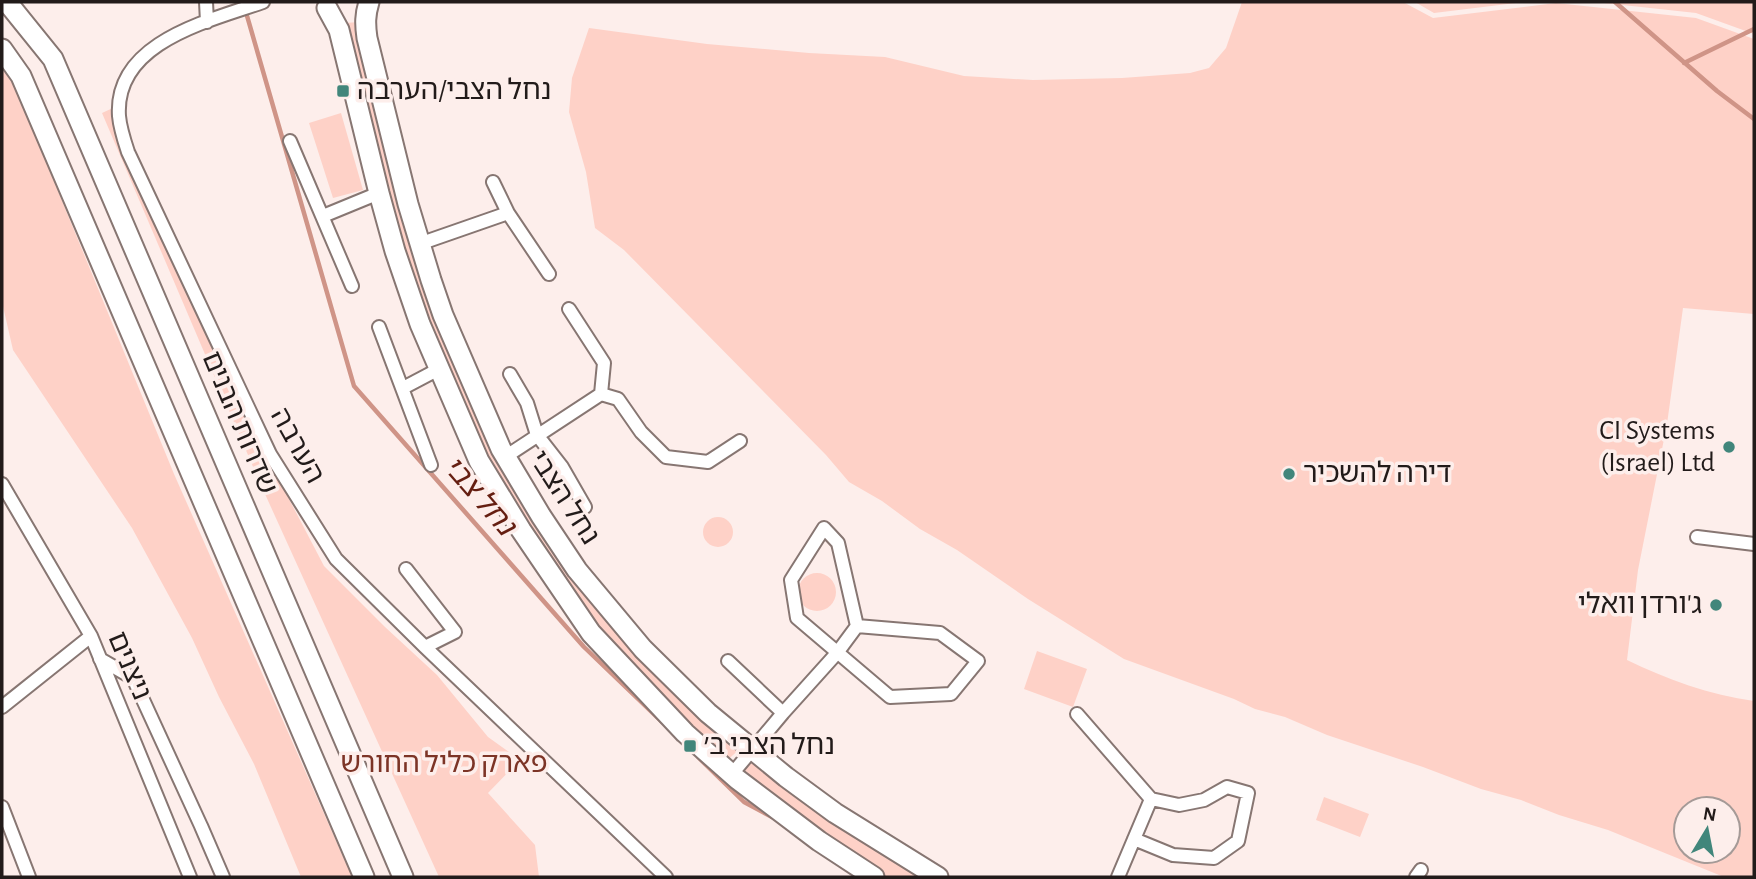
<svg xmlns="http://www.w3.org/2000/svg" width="1756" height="879" viewBox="0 0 1756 879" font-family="'Alegreya Sans','Noto Sans Hebrew',sans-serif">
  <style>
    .green { fill: #fed1c7; fill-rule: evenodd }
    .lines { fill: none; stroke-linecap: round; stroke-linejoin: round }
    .stream { stroke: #cf9487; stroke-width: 4.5 }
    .street-casing { stroke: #877672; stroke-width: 16 }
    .secondary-casing { stroke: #877672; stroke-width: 23 }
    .street { stroke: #fff; stroke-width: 12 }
    .secondary { stroke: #fff; stroke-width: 19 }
    .poi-dot { fill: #41867b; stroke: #fdeeeb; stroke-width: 2.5 }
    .labels { text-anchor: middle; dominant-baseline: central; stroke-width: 7; stroke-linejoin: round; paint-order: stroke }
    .poi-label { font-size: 28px; fill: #221b1a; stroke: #fdeeeb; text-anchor: start }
    .street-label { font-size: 28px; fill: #221b1a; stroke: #fdeeeb }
    .park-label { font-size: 28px; fill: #7c3426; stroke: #fdeeeb }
    .water-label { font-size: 30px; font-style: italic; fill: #651e11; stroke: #fdeeeb }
  </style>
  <rect width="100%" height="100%" fill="#fdeeeb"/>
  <path class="green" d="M1242,2H1403L1433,18L1556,3L1696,18L1754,39V314L1683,308L1667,424L1638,570L1627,660C1666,679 1710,695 1754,701V877H1724L1608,830L1559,815L1521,800L1481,789L1423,767L1327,735L1285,717L1255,709L1234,699L1124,659L1028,599L957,550L920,529L882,501L849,482L826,455L624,250L595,228L586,172L569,112L572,78L589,28L707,44L809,53L885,57L964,76L1033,80L1122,78L1190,73L1209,68L1226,48ZM1686,809H1728V851H1686Z
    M1415,2H1524L1434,13Z
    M1595,2H1754V34L1696,13Z
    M361,22L421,257L541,522L742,747L723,764L620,663L497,490L422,322L343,23Z
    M2,69L15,86L174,474L352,877H301L254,764L219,697L192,638L132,528L13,350L2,302Z
    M115,107L155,210L277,476L324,566L385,627L437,675L488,737L520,760L488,793L535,845L539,877H439L260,483L102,113Z
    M341,113L363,190L333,198L309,123Z
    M703 532a15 15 0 1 1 30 0a15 15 0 1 1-30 0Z
    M798 592a19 19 0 1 1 38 0a19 19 0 1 1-38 0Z
    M1037,651L1087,669L1073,707L1024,689Z
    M755,758L932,877H879L739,777Z
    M1324,797L1369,814L1360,837L1316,820Z"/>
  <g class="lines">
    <path class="stream" d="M243,2L354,386L584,647L662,722
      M1615,2L1717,91L1754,119
      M1684,63L1754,29
      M698,757L744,802L772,817"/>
    <g class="street-casing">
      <path id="street" d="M206,2L207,22
        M263,2C209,21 114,42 119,116C120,128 124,140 128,152L270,454L336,559L425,647L666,877
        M290,141L352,286
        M493,182L508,213L549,274
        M323,216L379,193
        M419,244L508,213
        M569,309L604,363L601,394
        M379,327L431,465
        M510,374L527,403L537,435L562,467L585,507
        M403,388L439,369
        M505,457L601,394L618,399L641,432L666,457L708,462L740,441
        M2,484L91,636L190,877
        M1697,537L1754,544
        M406,569L455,632L425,647
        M100,659L133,678L201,826L223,877
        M728,661L783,713
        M2,707L91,636
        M1077,714L1151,799L1179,805L1204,800L1227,787L1248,793L1238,841L1214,858L1173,855L1134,839
        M732,774L783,713L837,653L857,626L838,543L824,528L791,580L797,618L890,697L951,694L978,661L940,633L857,626
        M2,807L29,877
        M1118,877L1151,799
        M1416,877L1421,870"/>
    </g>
    <g class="secondary-casing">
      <path id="secondary" d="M7,2L53,59L403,877
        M369,2C365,15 365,24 367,38L408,204L431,280L443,315L501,449L541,516L577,570L643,649L708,713L786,777L835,813L938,877
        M327,8L339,30L379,193L395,251L420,324L479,461L521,530L591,633L685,733L737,779L819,841L874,877
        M2,49L21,76L364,877"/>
    </g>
    <use href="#street" class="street"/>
    <use href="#secondary" class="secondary"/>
  </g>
  <g class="poi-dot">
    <rect x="336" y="84" width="14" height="14" rx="3.5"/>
    <circle cx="1729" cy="447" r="7"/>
    <circle cx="1289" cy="474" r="7"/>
    <circle cx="1716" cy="605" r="7"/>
    <rect x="683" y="739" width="14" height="14" rx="3.5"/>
  </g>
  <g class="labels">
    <g class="poi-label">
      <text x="357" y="91">נחל הצבי/הערבה</text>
      <text x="1715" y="431" text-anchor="end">CI Systems<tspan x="1715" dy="32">(Israel) Ltd</tspan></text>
      <text x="1303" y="474">דירה להשכיר</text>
      <text x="1702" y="605" text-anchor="end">ג'ורדן וואלי</text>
      <text x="704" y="746">נחל הצבי ב׳</text>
    </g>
    <g class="street-label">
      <text transform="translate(239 423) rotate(67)">שדרות הבנים</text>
      <text transform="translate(297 446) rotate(61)">הערבה</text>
      <text transform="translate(564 498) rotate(57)">נחל הצבי</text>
      <text transform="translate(129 666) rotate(67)">ניצנים</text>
    </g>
    <g class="park-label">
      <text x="444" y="764">פארק כליל החורש</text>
    </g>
    <g class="water-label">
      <text transform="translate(479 496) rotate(49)">נחל צבי</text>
    </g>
  </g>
  <rect width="1756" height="879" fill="none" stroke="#221b1a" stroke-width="7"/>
  <g transform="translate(1707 830) rotate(10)"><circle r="33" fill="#fdeeeb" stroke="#a59a97" stroke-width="2"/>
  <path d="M0-5L12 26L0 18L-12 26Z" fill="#41867b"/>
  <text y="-10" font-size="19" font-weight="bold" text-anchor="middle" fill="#221b1a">N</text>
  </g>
</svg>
